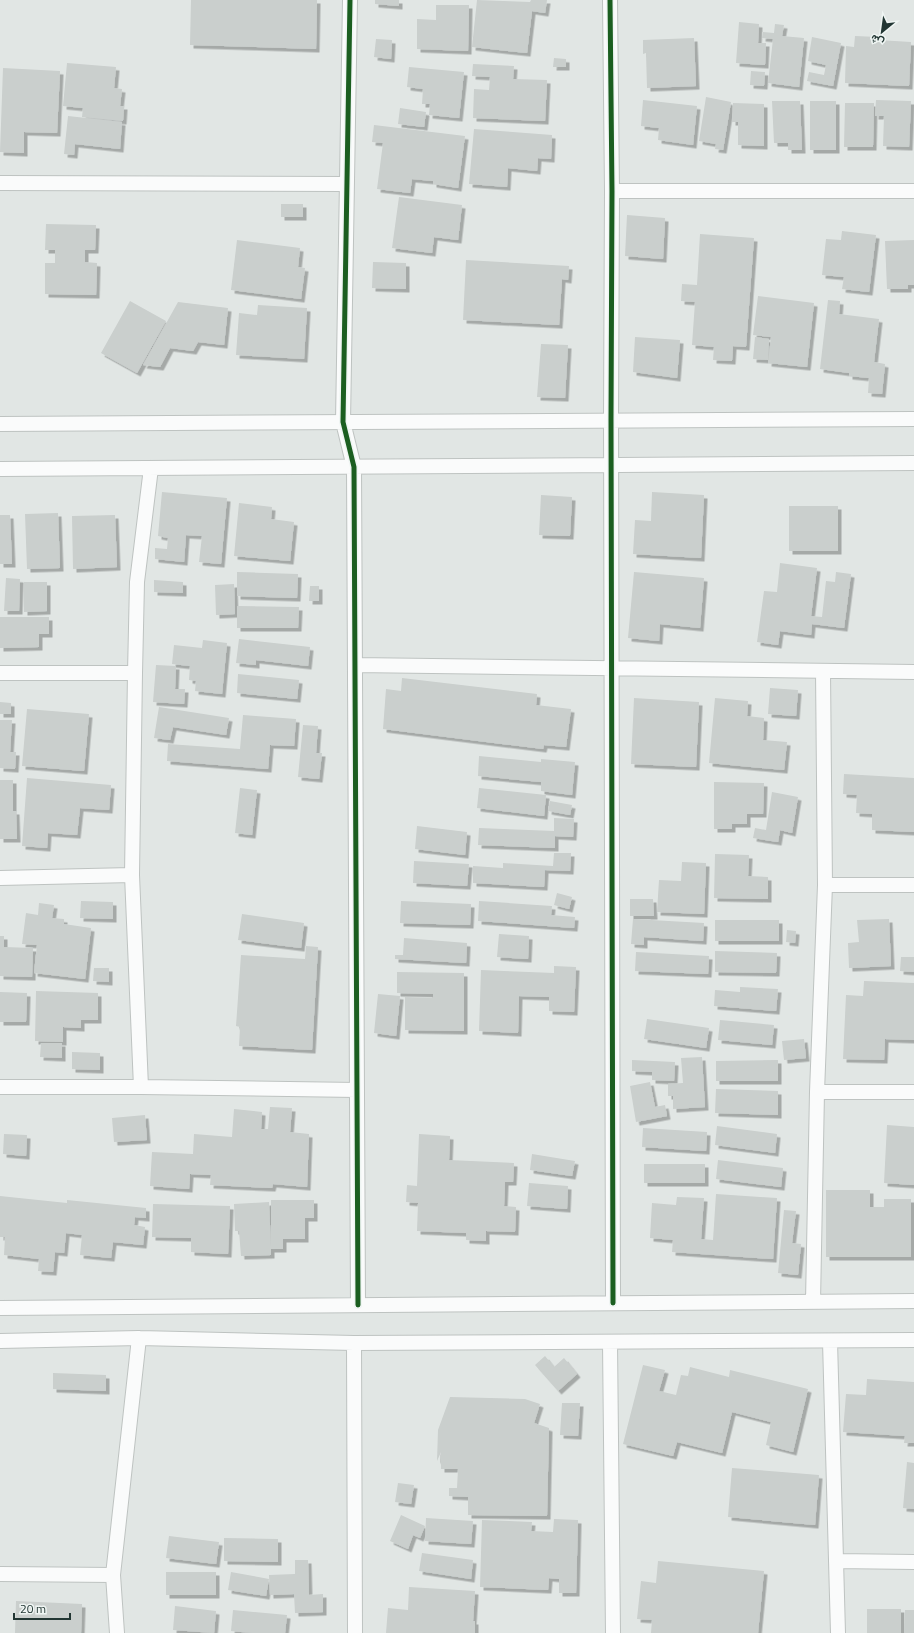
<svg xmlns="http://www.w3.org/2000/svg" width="914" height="1633" viewBox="0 0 914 1633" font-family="'Titillium Web',Vazirmatn,sans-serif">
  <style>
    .building { fill: #cacfcd; filter: url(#shadow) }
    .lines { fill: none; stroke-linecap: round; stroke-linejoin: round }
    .street-casing { stroke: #bec3c1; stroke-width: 16 }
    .street { stroke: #fafbfb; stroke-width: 14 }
    .cycleway-casing { stroke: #eff5f3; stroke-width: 8 }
    .cycleway { stroke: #1b5e20; stroke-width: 5 }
  </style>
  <defs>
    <filter id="shadow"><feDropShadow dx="3.5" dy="3.5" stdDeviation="0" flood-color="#0004"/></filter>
  </defs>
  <rect width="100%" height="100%" fill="#e1e6e4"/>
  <path class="building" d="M191,0H317L316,49L190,45Z
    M375,0H399V6L375,4Z
    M477,0L530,2L531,0H547L545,13L532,11L527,53L472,47Z
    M436,5H469L468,51L417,49V19L436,20Z
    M739,22L759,24L758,43H766L765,65L736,63Z
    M775,24L784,25L782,36L804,38L799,87L768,83L773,39L762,38L763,32L774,33Z
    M855,36L878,37V40L911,42L909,86L845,83L846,46L854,47Z
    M812,37L841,43L833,86L807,81L809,72L824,75L826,65L808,61Z
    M694,38L696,86L647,88L646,53L643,54V40Z
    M376,39L392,40L391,59L374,57Z
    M554,58L566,59V67H553Z
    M67,63L116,67L114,88L122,89L120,106H124L123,121L82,117L83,108L63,106Z
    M473,64L514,66L513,79L547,80L545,121L473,118L474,89L489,90L490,77L472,76Z
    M409,67L464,72L459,118L429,115L430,104H422L423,89L407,87Z
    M3,68L60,71L57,133L24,132V153L0,152Z
    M751,71L765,72L764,86L750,85Z
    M706,97L731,102L723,150L715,149L716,144L699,141Z
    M643,100L697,106L693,145L658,140L659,128L641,126Z
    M876,100L911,101L909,147L883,146L884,116H875Z
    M772,101H800L802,150H788V143H774Z
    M810,101H836V150H810Z
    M733,103L764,104V146L738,145V122H732Z
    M845,103H874L873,147H844Z
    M400,108L426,112L424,127L398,124Z
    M68,116L122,122L120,149L75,144L74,155L64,154Z
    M374,125L465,136L458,188L433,184V181L412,179L410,193L377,189L383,143L372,142Z
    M474,129L552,135L551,159L538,158L537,171L508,168L507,187L469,184Z
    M399,197L462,205L458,240L434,237L432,253L392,248Z
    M281,204H303V217H281Z
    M627,215L665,218L663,259L625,256Z
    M46,224L96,225L95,250H85V262L97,263L96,295L45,294V263H55V250H45Z
    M842,231L876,235L869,292L842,289L844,277L822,275L826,239L841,240Z
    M700,234L754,238L746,347L733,346L732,361L713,360L714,347L692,345L695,302L681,301L682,284L697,285Z
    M237,240L300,248L298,267L305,268L301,299L231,290Z
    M914,240V285H908V289H887L885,241Z
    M466,260L569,266L568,280L562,279L559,325L463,320Z
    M373,262L406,263V289L372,288Z
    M758,296L814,303L807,367L768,363L771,337L753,335Z
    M828,300L840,301L839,314L879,319L874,362L885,364L882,394L868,393L869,378L849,376V373L820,369Z
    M130,301L166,321L137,373L101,353Z
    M178,302L228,308L224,345L198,342L193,351L170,348L160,367L143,365Z
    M258,305L307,308L304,359L236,355L239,313L257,315Z
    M635,337L680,340L677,378L633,372Z
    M755,337L769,339L768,360L753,359Z
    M541,344L568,345L565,398L537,397Z
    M162,492L227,498L221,564L199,562L202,536L186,535L184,562L155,559V548L167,549L168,538L158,536Z
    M652,492L704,495L701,558L633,554L635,520L651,521Z
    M541,495L572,497L570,536L539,535Z
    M239,503L272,507L271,519L294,522L290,561L234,556Z
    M789,506H838V551H789Z
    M58,513L60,568L27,569L25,514Z
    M0,515H10L12,564H0Z
    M115,515L117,567L73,569L72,516Z
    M780,563L817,568L811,616L822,617L826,581L835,582L836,572L851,574L844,628L812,624L811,635L780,631L778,645L757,642L764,591L777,592Z
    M237,572L298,574L297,598L237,596Z
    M634,572L704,578L700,628L660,624L659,641L628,638Z
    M6,578L20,579L19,611H4Z
    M154,580L183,582V593L154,592Z
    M24,582H47V611L24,612Z
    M234,584L235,614L216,615L215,585Z
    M310,586H319V601H309Z
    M237,606L299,607L298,628H237Z
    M0,617H49V634H39V647L0,648Z
    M239,639L310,647L308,666L256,660V665L236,663Z
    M203,640L227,643L222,694L195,691L196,681L189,680L190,666L172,664L174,645L202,648Z
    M156,665L176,666L175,689H185L184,704L153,702Z
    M238,674L299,680L297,699L237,693Z
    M402,678L537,694L536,705L571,709L566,747L544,745L543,749L383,729L386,689L401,691Z
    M770,688L798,690L796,716L768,714Z
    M634,698L699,702L696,767L631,764Z
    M715,698L748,701L747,716L764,718L763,740L787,742L784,770L709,763Z
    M0,702L11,703V714H0Z
    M159,707L229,718L226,735L173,727L170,740L154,738Z
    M27,709L89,714L84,771L22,766Z
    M243,715L296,719L294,746L270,745L268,769L167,761L168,744L240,749Z
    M0,720H12L10,752H16L15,769L0,768Z
    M303,725L318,726L316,753H322L319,779L298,777Z
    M479,756L541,762V759L575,762L572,795L541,791V782L478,776Z
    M844,774L914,778V832L872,830V814L856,813L857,795L843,794Z
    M27,778L111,785L109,810L80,808L77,835L48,833L47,848L22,846Z
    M0,780H13V811H16L17,839H0Z
    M714,782L764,783L763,814H747V824H732V829H714Z
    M240,788L257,790L252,835L235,833Z
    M479,788L546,795L544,816L477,808Z
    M772,792L798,797L792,833L780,830L778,842L753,838L755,828L766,830Z
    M550,801L572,805L570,815L548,811Z
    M554,818L574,819L573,837L555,836V848L478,845L479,828L554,831Z
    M417,826L467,832L465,855L415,849Z
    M554,853H571L570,871L545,870L544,887L473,883V866L503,868V863L553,866Z
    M715,854L749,855L748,876L768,877V899L714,898Z
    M414,861L469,864L467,886L413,883Z
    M682,862L706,863L704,914L657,912L659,880L681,881Z
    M557,893L572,897L569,909L554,905Z
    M630,899H653L654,916H630Z
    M81,901L113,902V919L80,918Z
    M401,901L471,904L470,925L400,923Z
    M479,901L552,906L551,915L575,917L574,928L478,921Z
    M39,903L54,905L52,918L64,919V924L91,928L85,979L34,973L37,945L22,944L26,913L38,915Z
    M242,914L304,923L301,948L238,940Z
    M633,919L704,923L703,941L644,937V945L631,944Z
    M889,919L891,966L849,968L848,943L859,942L857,920Z
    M715,920H779V941H715Z
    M787,930L796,931L795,943L786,942Z
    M499,934L529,936L528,959L497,957Z
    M0,936H4V947L33,948L32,977L0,976Z
    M404,938L467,943L466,963L395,959V955H403Z
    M306,946L318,947L312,1050L239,1046L240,1027L236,1026L241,955L305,959Z
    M715,951L777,953L776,973L715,972Z
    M636,952L709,956L708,974L635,971Z
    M901,957H914V972L900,971Z
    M554,966L576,967L574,1012L549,1011V997L519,996L518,1033L479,1031L481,970L554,973Z
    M94,968H109V982L93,981Z
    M397,972L464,973V1031L405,1030V997L433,998V994L397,993Z
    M864,981L914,983V1040L885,1039L884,1060L843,1059L846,995L863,996Z
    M740,987L778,989L776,1011L714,1006L715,990L740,992Z
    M36,991L98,993V1020H81V1028L63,1027V1042L35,1041Z
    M0,992L27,993L26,1022H0Z
    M378,994L400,996L396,1036L374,1033Z
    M647,1019L709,1028L706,1048L644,1039Z
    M720,1020L774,1025L772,1045L718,1040Z
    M804,1039L806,1058L784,1060L782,1041Z
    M41,1043H62V1058L40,1057Z
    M72,1052L100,1053V1070L72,1069Z
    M702,1057L705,1107L673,1109V1096H668V1084L683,1083L681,1058Z
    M632,1060L675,1062L674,1081L652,1080V1072L632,1071Z
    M778,1060V1081H716V1061Z
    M650,1082L655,1107L665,1105L667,1116L636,1122L630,1086Z
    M716,1089L778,1091V1115L715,1113Z
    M270,1107L292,1108L290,1132L309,1134L307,1187L273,1184L272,1188L210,1185L211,1175L190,1174L189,1189L150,1186L152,1152L193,1154L194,1134L232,1137L234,1109L262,1112L261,1129H268Z
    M145,1115L147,1140L114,1142L112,1118Z
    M887,1125L914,1127V1185L884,1183Z
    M717,1126L777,1134L775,1153L715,1145Z
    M643,1128L707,1132L706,1151L642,1147Z
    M4,1134L27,1135L26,1156L3,1154Z
    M419,1134L450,1136L449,1160L514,1163L513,1182H505L504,1206L516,1207L515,1232L486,1231V1241L466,1240V1233L417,1231L418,1203L406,1202L407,1185L417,1186Z
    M532,1154L575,1161L572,1176L530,1170Z
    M718,1160L783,1168L781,1187L716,1179Z
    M644,1164H705V1183H644Z
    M529,1183L568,1186L567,1209L527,1206Z
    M826,1190H870V1207H884V1199H911V1257H826Z
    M716,1194L777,1198L773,1259L672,1252L673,1240L650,1238L652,1203L676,1205L677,1197L704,1198L701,1239L713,1240Z
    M0,1196L67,1203V1200L146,1208V1218L135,1217L134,1225L145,1227L143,1245L113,1242L111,1258L80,1255L82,1235L66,1233L64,1253L55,1252L53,1272L38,1271L39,1259L4,1255L5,1237H0Z
    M271,1200H314V1218H305V1239H283V1249H271V1255L241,1256L239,1231H235L234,1204L269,1202L271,1247Z
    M153,1204L230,1206L228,1254L191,1252V1238L152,1237Z
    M784,1210L796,1211L792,1243L801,1244L798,1275L778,1273Z
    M545,1356L554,1367L564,1358L577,1374L558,1391L535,1365Z
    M643,1365L665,1370L659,1391L676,1395L681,1375L688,1376L690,1367L729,1377L730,1370L808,1389L793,1452L766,1445L771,1422L732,1412L722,1453L677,1442L673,1456L623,1444Z
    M53,1373L106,1375V1391L53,1389Z
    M867,1379L914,1382V1443H904L905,1436L843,1432L846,1394L866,1395Z
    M450,1397L525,1399L540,1404L534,1423L549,1428L547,1516L468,1515V1497L449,1496V1488H457L458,1469H441V1452L437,1461L438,1430Z
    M562,1403H580L578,1436L560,1435Z
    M907,1462L914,1463V1509L903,1508Z
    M732,1468L819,1475L815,1525L728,1517Z
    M398,1483L414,1485L411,1504L395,1502Z
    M401,1515L425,1526L420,1538L413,1535L408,1549L390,1541Z
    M426,1518L473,1521L471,1544L425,1541Z
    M554,1519L578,1520L576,1593H559V1579L549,1578L548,1590L480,1587L482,1520L532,1522L531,1531L553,1532Z
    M169,1536L219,1542L216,1564L166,1558Z
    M224,1538L278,1539V1562L224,1561Z
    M422,1553L473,1560L471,1579L419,1571Z
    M295,1560H308L309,1595L323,1594V1612L295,1613L294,1594L270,1595L269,1575L295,1574Z
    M658,1561L764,1571L758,1633H651L652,1620L637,1619L641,1581L656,1583Z
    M166,1572H216V1595H166Z
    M231,1572L269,1579L266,1596L228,1590Z
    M409,1587L475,1591L473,1621H475V1633H386L388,1608L408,1610Z
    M16,1601L82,1604L81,1633H15Z
    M175,1606L216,1611L214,1633L173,1630Z
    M867,1609H901V1633H867Z
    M233,1610L287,1615L285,1633H252L231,1631Z
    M905,1610H914V1633H904Z"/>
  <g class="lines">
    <g class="street-casing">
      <path id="street" d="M350,0L343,422L354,467L358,1305
        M610,0L612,191L611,420L613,1303
        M0,183L347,184
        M612,191H914
        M0,424L914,419
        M0,469L914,463
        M355,665L914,672
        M823,671L825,885L817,1092H914
        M0,673H135
        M0,878L132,875
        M825,885H914
        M0,1087H141L357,1090
        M141,1087L132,875L135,673L137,582L151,468
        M813,1302L817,1092
        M0,1308L914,1301
        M0,1341L139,1338L354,1343L914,1340
        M830,1341L838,1633
        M610,1342L613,1633
        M354,1343L355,1633
        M836,1561L914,1562
        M0,1574L113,1575
        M117,1633L113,1575L139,1338"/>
    </g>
    <use href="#street" class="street"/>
    <g class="cycleway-casing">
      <path id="cycleway" d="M350,0L343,422L354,467L358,1305
        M610,0L612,191L611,420L613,1303"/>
    </g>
    <use href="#cycleway" class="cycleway"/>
  </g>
  <g transform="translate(882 32) rotate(209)" stroke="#eff5f3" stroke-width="3" paint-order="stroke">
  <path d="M0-3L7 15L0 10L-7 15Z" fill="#223633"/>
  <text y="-6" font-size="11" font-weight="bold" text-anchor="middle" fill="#223633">ش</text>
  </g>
  <path d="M14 1613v6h56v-6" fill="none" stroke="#223633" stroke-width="2"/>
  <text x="20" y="1613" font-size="12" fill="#223633" stroke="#eff5f3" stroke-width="3" paint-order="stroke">20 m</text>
</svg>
